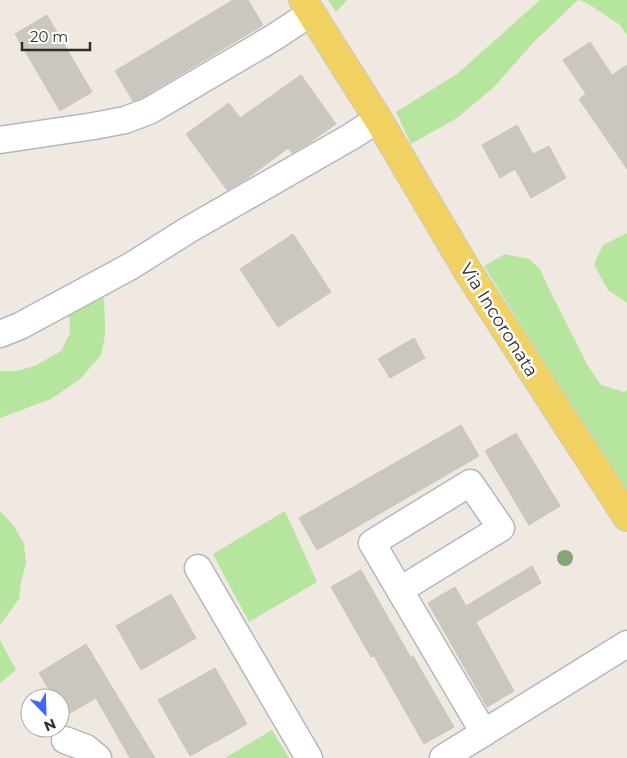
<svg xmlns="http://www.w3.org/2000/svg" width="627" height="758" viewBox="0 0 627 758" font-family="Montserrat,sans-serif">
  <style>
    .green { fill: #b6e59e }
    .building { fill: #cbc7bf; stroke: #cbc5ba }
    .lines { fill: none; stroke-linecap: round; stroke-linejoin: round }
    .minor-casing { stroke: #b4b7c1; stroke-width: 29 }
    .major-casing { stroke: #c9c9c9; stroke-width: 30 }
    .minor { stroke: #fff; stroke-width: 26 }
    .major { stroke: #f2d163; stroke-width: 28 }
    .tree { fill: #84a574 }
    .labels { text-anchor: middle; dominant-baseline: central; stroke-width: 5; stroke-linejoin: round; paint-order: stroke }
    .street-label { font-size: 18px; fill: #2e2e2e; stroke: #fff }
  </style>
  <rect width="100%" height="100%" fill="#efe9e1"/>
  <path class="green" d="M328,0H347L336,12Z
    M540,0H578L533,43L494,87L457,118L411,144L396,112L457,74Z
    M579,0H627V35L620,25L587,3Z
    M627,233V303L608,290L594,265L603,245Z
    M505,254L529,259L540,269L548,287L588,366L601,385L624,392L627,390V494L484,266Z
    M101,288L104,301L105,322V335L101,355L80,379L51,399L0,418V371H16L35,366L61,351L70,333L69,309Z
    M0,511L14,526L24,544L26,563L21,582L19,599L0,625Z
    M285,511L317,582L249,622L213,554Z
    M0,640L16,670L0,683Z
    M272,730L289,758H225Z"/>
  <path class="building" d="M233,0H248L263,25L143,97L133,101L115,71Z
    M47,15L92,92L60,111L15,34Z
    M590,42L612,75L627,65V169L579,99L586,94L563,60Z
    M301,75L336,124L309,143L292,153L288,148L245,180L227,190L186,134L229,103L240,118Z
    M517,125L533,154L549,146L566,178L531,198L515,169L500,178L482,145Z
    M293,234L331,292L278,327L240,269Z
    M414,338L425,358L390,378L378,359Z
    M461,425L479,456L317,550L299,518Z
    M516,433L560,506L529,525L485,451Z
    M532,566L541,583L476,622L514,691L487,707L428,603L455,587L466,606Z
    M361,570L411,658L413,656L454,727L424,744L374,656L371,657L331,587Z
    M171,594L196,638L141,670L116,626Z
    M86,644L119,699L155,758H130L96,698L65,716L60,707V698H54L39,673Z
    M215,668L247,724L190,756L158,700Z"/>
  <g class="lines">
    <g class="minor-casing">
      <path id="minor" d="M0,140L94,126L125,120L149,111L273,38L311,13
        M0,334L20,326L131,266L188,230L352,136L378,119
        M198,568L309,758
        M400,590L501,528L470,483L372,543L484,733
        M65,740L86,748L98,758
        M443,758L627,644"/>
    </g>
    <g class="major-casing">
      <path id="major" d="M303,0L378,119L467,270L627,517"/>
    </g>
    <use href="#minor" class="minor"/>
    <use href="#major" class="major"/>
  </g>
  <circle class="tree" cx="565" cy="558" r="8"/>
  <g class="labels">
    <g class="street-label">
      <text transform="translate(499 320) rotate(58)">Via Incoronata</text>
    </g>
  </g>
  <g transform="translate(45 713) rotate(157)"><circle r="24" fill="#ffffff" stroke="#ababab"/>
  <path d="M0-4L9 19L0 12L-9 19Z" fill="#4264fb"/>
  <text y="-8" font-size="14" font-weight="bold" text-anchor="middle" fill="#2e2e2e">N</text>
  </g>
  <path d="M22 42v8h68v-8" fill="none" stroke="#2e2e2e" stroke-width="2.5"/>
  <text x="30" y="42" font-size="15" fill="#2e2e2e" stroke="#ffffff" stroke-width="4" paint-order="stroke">20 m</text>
</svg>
